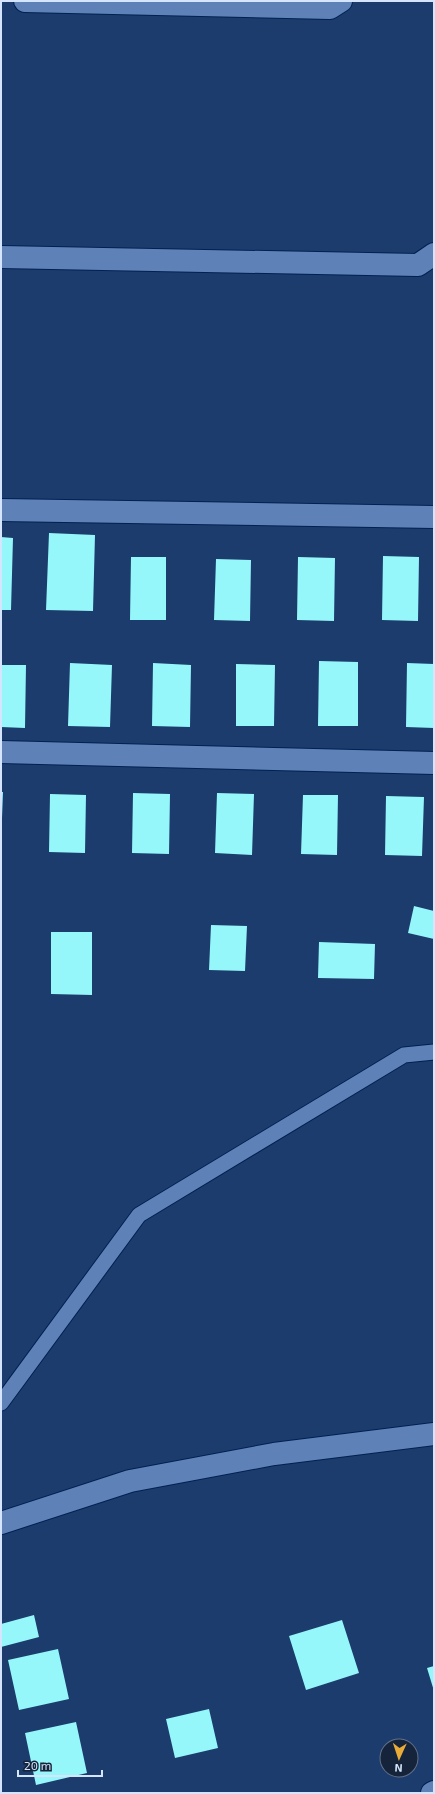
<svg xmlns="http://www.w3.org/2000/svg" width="435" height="1794" viewBox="0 0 435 1794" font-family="'Exo 2',sans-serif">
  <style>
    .building { fill: #95f7fa }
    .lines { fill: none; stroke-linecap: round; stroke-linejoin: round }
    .service-casing { stroke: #022150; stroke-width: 17 }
    .minor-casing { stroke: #022150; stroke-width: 24 }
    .service { stroke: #5e82b8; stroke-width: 15 }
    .minor { stroke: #5e82b8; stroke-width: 22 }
  </style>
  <rect width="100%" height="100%" fill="#1b3c6d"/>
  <path class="building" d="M49,533L95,535L93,611L46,610Z
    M1,537L13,538L11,610H1Z
    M383,556L419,557L418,621L382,620Z
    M131,557H166V620H130Z
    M298,557L335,558L334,621L297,620Z
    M216,559L251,560L250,621L214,620Z
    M319,661L358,662V726H318Z
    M70,663L112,665L110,727L68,726Z
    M153,663L191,665L190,727L152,726Z
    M407,663L434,664V728L406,727Z
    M236,664L275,665L274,726H236Z
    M1,665H26L25,728L1,727Z
    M1,792H3L2,818H1Z
    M133,793L170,794L169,854L132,853Z
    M217,793L254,794L252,855L215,853Z
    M50,794L86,795L85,853L49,852Z
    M303,795H338L337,855L301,854Z
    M386,796L424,797L422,856L385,855Z
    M414,906L434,911V939L408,933Z
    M211,925L247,926L245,971L209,970Z
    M51,932H92V995L51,994Z
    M319,942L375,944L374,979L318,978Z
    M34,1615L39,1637L1,1647V1624Z
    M342,1620L359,1673L306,1690L289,1636Z
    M58,1649L69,1699L19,1710L8,1660Z
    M434,1666V1691L427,1668Z
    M209,1709L218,1748L175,1758L166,1719Z
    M76,1722L87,1773L36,1785L25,1733Z"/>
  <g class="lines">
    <g class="service-casing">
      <path id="service" d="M1,1403L139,1215L404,1055L434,1052"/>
    </g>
    <g class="minor-casing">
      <path id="minor" d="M25,1L330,8L341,1
        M1,257L418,265L434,254
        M1,510L434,517
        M1,752L434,763
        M1,1523L130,1481L274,1454L434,1434
        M432,1793L434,1792"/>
    </g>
    <use href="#service" class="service"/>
    <use href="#minor" class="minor"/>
  </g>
  <rect width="435" height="1794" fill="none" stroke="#d5e5fd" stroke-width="4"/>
  <g transform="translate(399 1758) rotate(183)"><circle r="19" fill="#15243a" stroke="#627188"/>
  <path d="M0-3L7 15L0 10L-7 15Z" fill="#e9ab38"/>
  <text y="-6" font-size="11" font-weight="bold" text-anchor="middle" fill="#d5e5fd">N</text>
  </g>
  <path d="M18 1770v6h84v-6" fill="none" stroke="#d5e5fd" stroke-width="2"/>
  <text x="24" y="1770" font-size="12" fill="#d5e5fd" stroke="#15243a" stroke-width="3" paint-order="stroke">20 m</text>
</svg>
